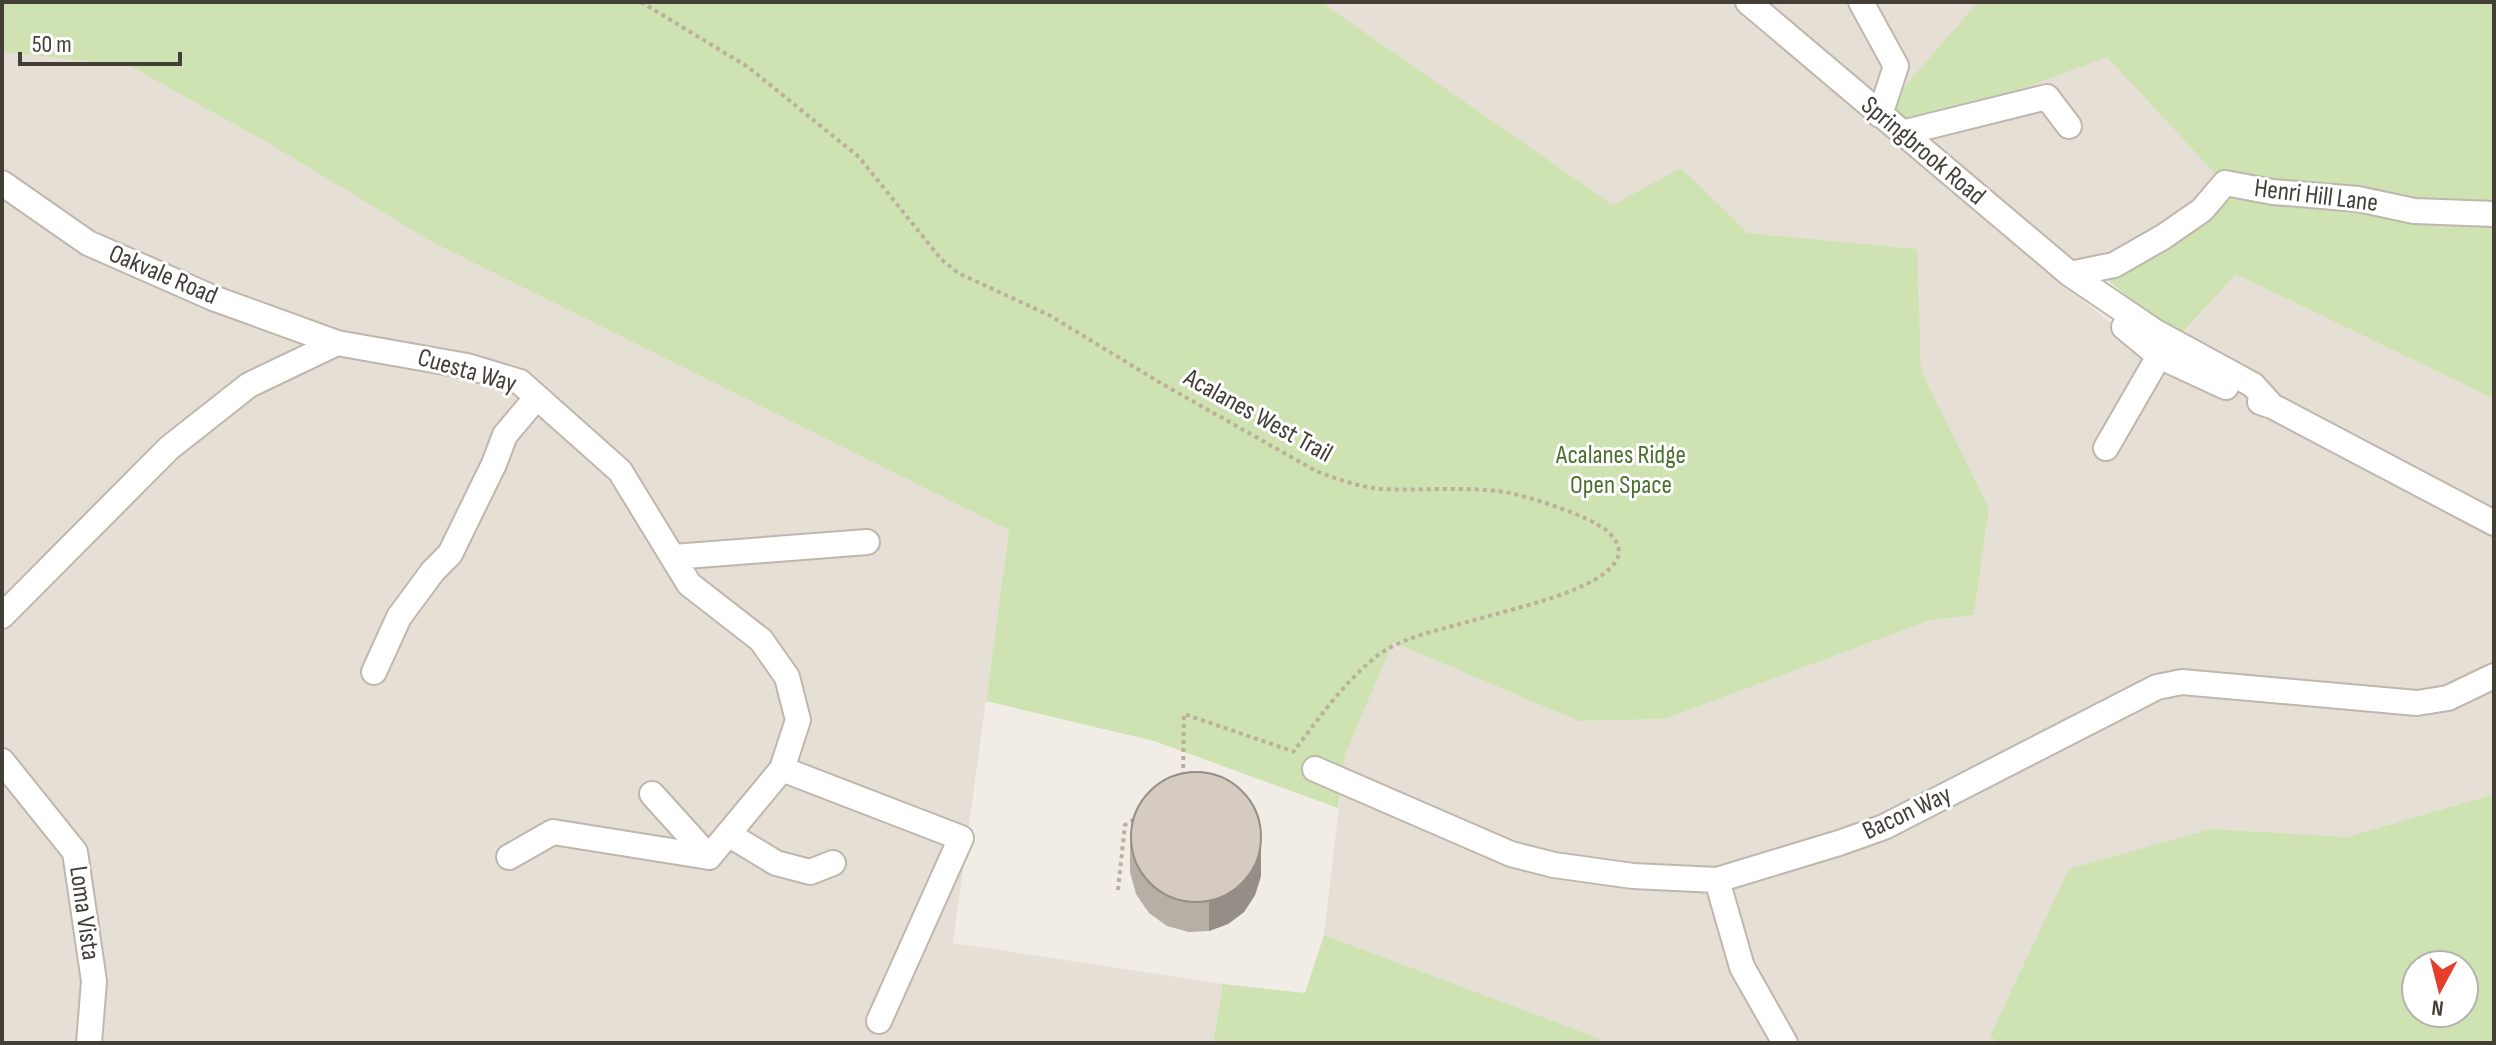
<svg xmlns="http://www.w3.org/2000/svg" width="2496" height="1045" viewBox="0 0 2496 1045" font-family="'Sofia Sans Condensed',sans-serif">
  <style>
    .residential { fill: #e5dfd5 }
    .green { fill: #cee2b2; fill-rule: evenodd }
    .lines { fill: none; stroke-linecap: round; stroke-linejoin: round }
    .minor-casing { stroke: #bfb7ad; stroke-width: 28 }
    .path { stroke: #bcaf9c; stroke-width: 4; stroke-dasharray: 4 4; stroke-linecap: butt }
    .minor { stroke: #fff; stroke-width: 24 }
    .wall { fill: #b7afa5 }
    .shaded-wall { fill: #958e86 }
    .building { fill: #d5cbc0; stroke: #958e86; stroke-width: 2 }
    .labels { text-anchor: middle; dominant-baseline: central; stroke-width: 6; stroke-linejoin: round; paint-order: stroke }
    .street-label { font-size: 26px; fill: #433e36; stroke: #fff }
    .park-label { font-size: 26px; fill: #4a6f2f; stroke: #fff }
  </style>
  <rect width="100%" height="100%" fill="#f1ede6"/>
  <path class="residential" d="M1321,2H1978L1881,115L2107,57L2225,183L2114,264L2050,274L2116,327L2132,352L2179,338L2236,274L2494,399V794L2348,837L2211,829L1990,1036L1999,1043H1597L1599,1039L1324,935L1345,755L1393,642L1578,721L1664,719L1931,620L1974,615L1989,508L1921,371L1916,249L1748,233L1681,168L1614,206Z
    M2,52L130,66L270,144L430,241L1009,530L953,943L1223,984L1213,1043H2Z"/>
  <path class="green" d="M2,2H1321L1613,205L1681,168L1748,233L1917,249L1921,371L1989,508L1974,615L1931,620L1664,719L1578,721L1393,642L1345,755L1338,808L1154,741L986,701L1009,530L430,241L270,144L130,66L2,52Z
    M1978,2H2494V399L2236,274L2178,338L2098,272L2224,183L2107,57L1902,133L1880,115Z
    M2494,794V1043H1999L1990,1036L2069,869L2211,829L2348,837ZM2416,965H2464V1013H2416Z
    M1324,935L1600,1039L1597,1043H1213L1223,984L1305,993Z"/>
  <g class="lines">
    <g class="minor-casing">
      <path id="minor" d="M1748,2L2070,274L2154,331L2253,385L2272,406
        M1861,2L1896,66L1880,115
        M1902,133L2047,97L2069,126
        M2,183L88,243L213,298L337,343
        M2070,274L2114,265L2163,237L2202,210L2225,183L2273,192L2358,199L2414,211L2494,214
        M2124,327L2159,356L2226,387
        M2260,402L2272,406L2494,523
        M2106,448L2159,356
        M673,557L867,542
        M2,616L169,448L249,385L337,343L467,366L520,382L620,471L689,584L761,640L787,677L798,720L782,769L709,857
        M374,672L399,617L433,571L450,554L494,464L505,435L537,397
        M2,761L75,852L94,981L89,1043
        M782,769L961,838L879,1021
        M1315,769L1511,854L1554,865L1633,876L1717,880L1839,843L1884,827L2157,687L2182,682L2417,703L2448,698L2494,676
        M652,794L709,857
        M728,834L776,863L810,872L833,863
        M509,857L553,832L709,857
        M1717,880L1742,967L1785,1043"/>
    </g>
    <path class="path" d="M641,2L748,67L859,157L941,259L958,273L1049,315L1164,385L1316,471C1337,479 1359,487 1381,489C1422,491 1463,486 1504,492C1526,495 1589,516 1606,530C1660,576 1526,605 1500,613C1474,620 1449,627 1423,634C1407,640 1391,645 1377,656C1344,682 1319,718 1294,751
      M1183,776L1184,714L1295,752
      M1118,890L1125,825L1136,818"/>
    <use href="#minor" class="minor"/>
  </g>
  <path class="wall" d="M1130,842L1261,876L1255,895L1244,912L1228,924L1209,931L1189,932L1167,926L1149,913L1136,894L1130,872Z"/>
  <path class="shaded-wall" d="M1261,846V876L1255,895L1244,912L1228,924L1209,931V901Z"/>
  <path class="building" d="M1131 837a65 65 0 1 1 130 0a65 65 0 1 1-130 0Z"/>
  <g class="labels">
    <g class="street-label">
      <text transform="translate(1923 151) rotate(40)">Springbrook Road</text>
      <text transform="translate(2316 196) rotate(7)">Henri Hill Lane</text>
      <text transform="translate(163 275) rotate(23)">Oakvale Road</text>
      <text transform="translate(467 371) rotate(16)">Cuesta Way</text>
      <text transform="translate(1258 416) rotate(29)">Acalanes West Trail</text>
      <text transform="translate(1907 813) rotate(-25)">Bacon Way</text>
      <text transform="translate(84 913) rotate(82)">Loma Vista</text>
    </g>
    <g class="park-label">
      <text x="1621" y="455">Acalanes Ridge<tspan x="1621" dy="30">Open Space</tspan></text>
    </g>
  </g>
  <rect width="2496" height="1045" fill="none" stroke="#433e36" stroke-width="8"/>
  <g transform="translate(2440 989) rotate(187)"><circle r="38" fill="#ffffff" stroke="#b4b2af" stroke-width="2"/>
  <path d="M0-6L14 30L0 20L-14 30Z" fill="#e53e29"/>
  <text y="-12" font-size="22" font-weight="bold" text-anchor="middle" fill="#433e36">N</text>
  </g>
  <path d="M20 52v12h160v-12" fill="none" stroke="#433e36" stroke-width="4"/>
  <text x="32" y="52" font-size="24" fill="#433e36" stroke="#ffffff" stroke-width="6" paint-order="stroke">50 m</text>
</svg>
